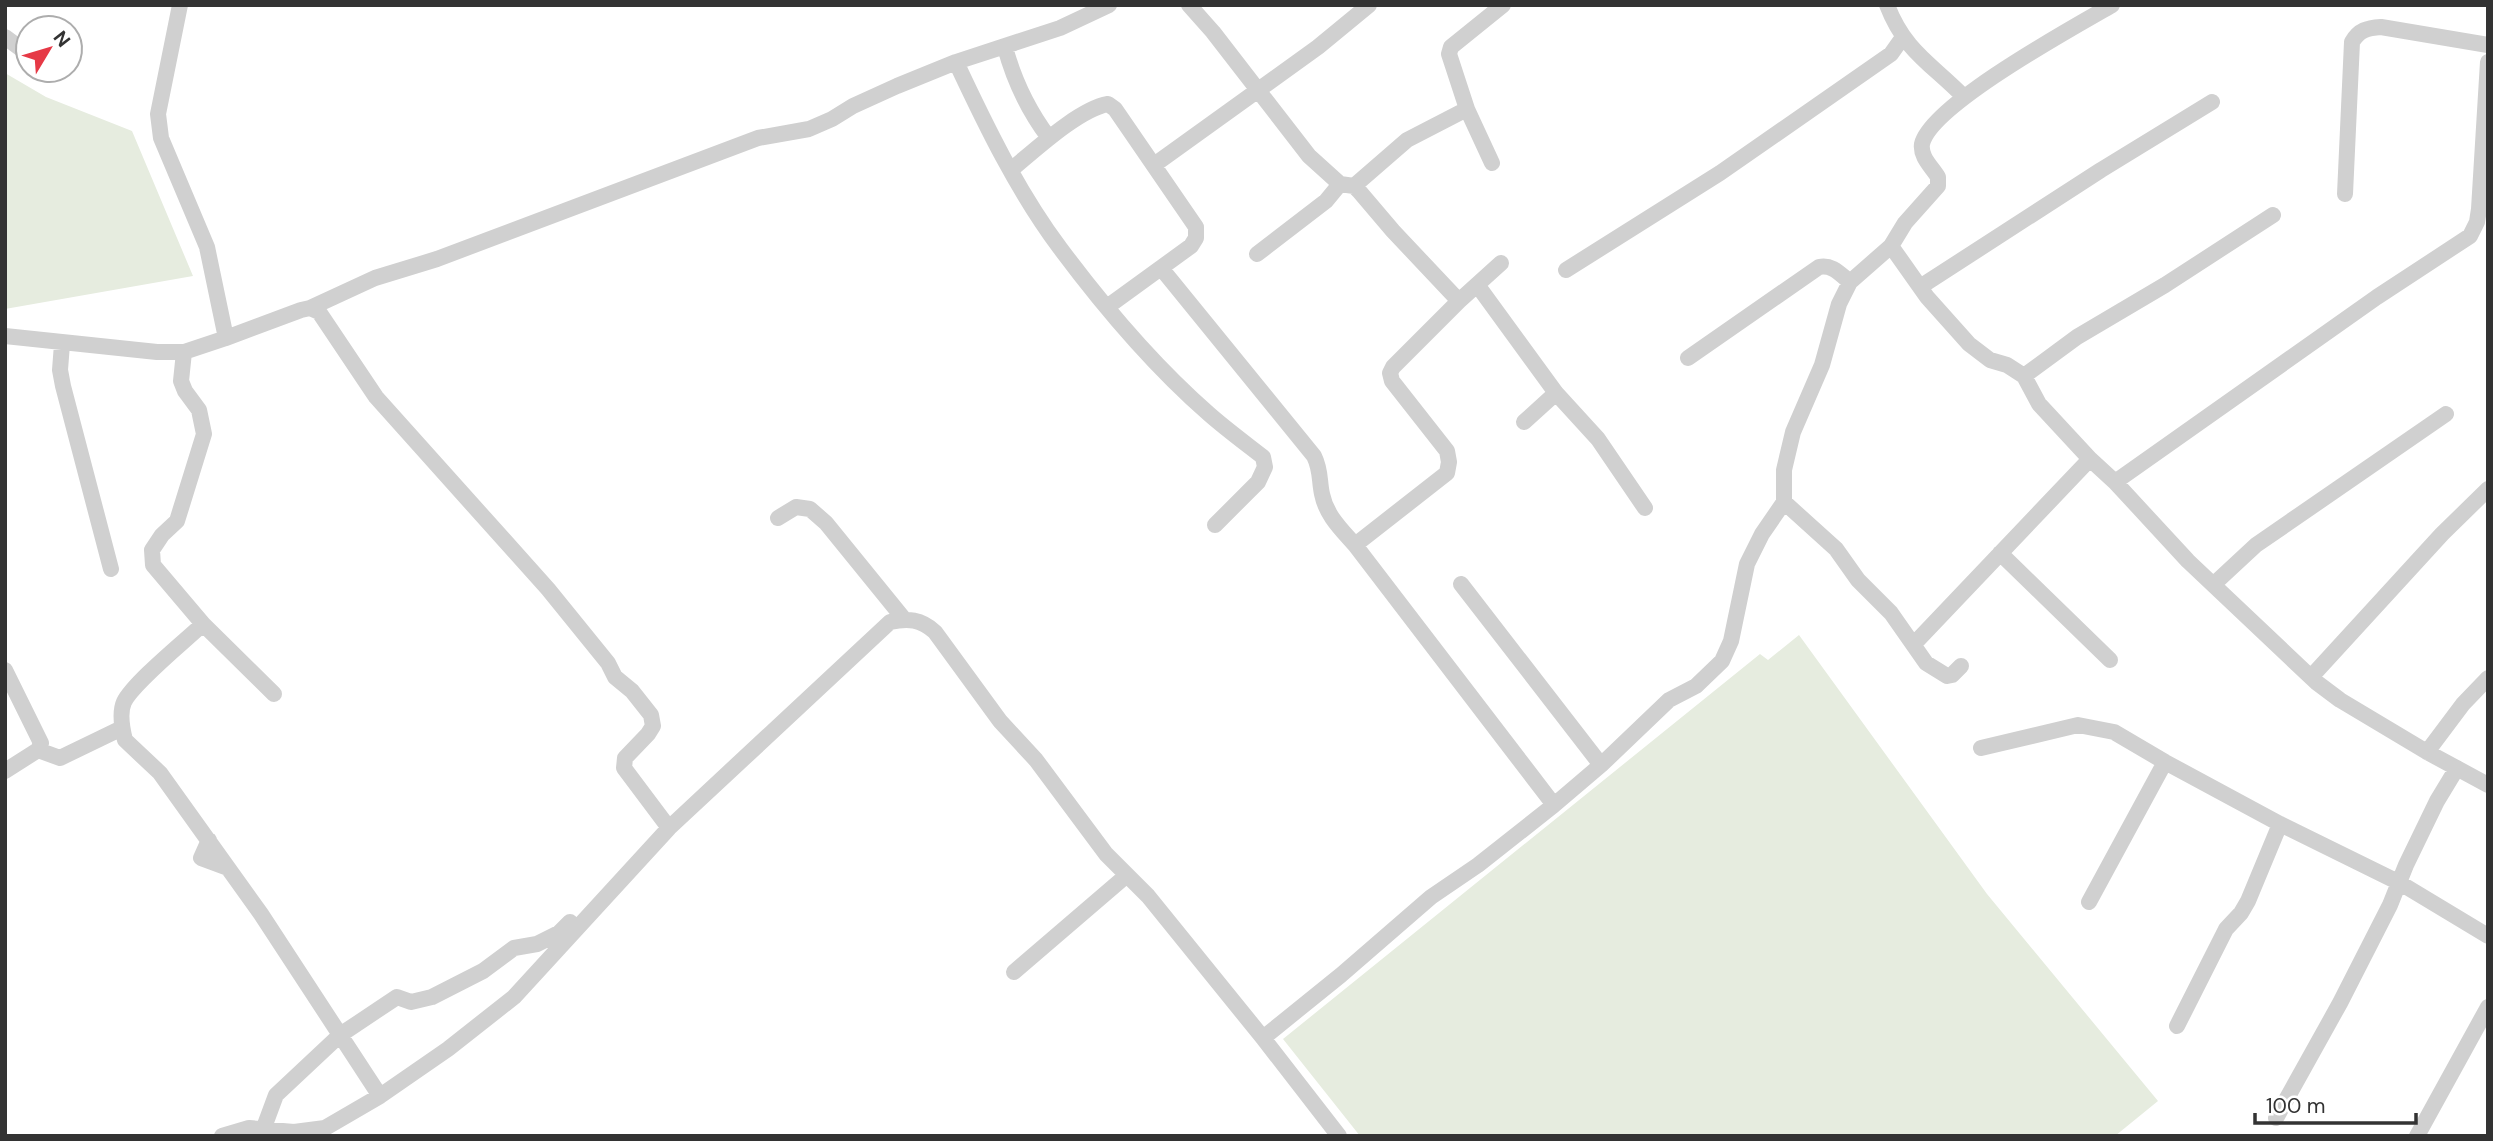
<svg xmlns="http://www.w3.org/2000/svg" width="2493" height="1141" viewBox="0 0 2493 1141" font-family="'DM Sans',sans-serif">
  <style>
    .green { fill: #e6ecdf }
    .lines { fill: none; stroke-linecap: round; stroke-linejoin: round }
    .minor { stroke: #d0d0d0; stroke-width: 16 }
  </style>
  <rect width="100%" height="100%" fill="#fff"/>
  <path class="green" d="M5,73L46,97L132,131L193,276L5,309Z
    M1799,635L1987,894L2158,1101L2115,1136H1360L1283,1039L1760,654L1768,660Z"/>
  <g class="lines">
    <path class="minor" d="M1189,5L1213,32L1309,156L1340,184L1354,186L1359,191L1393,231L1459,301
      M1887,5C1905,52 1932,64 1964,97
      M5,37L24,51
      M1005,47C1014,81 1028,110 1049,138
      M956,62C986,126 1018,192 1060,248C1104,307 1154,366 1209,414C1226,429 1245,443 1263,457L1265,467L1258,482L1215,525
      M1467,109L1492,163
      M1154,165L1318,47L1369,5
      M1012,169C1035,150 1079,109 1108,104L1115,109L1196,227V238L1191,246L1107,307
      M1354,186L1407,140L1467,109L1449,54L1451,47L1503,5
      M2345,194L2352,42C2359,30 2367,28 2381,27L2488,45
      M1891,246L1927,297L1969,344L1990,360L2007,365L2024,376
      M1257,254L1326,201L1340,184
      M1161,268L1314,456C1321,470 1319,480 1322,494C1326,515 1341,529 1355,545L1554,805
      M1566,270L1720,173L1891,54L1903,37
      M1478,286L1556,393L1598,439L1645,508
      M1920,287L2101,170L2212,102
      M310,308L375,278L437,259L758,138L809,129L832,119L853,106L897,86L956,62L1060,28L1109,5
      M5,336L157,352H184L226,338L207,247L161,138L158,114L180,5
      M226,338L301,310L310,308L319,312L376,397L548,589L608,663L615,677L632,691L651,715L653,726L648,734L625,758L624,768L669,828
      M62,344L60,370L63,386L111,569
      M184,352L181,381L185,391L199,410L204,434L177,521L162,535L152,550L153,565L203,624L274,694
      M1688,358L1819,267C1832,264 1840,274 1850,282
      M1524,422L1556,393
      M2090,459L2039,404L2024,376L2077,337L2165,285L2273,215
      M2115,482L2377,297L2470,236L2477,222L2479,209L2488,62
      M1784,502L1836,549L1858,580L1891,613L1926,663L1947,676L1952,675L1961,666
      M778,518L796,507L810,509L826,523L904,619
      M1355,545L1447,473L1449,462L1447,451L1392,381L1390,373L1393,367L1459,301L1501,263
      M2000,553L2110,660
      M1461,584L1601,765
      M2214,584L2256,545L2446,414
      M203,624C185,641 133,683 124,702C119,713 122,728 125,740L160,773L261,914L380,1096
      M1914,644L2090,459L2115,482L2188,561L2316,682L2340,700L2427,752L2488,785
      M5,670L41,743L38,750L5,771
      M2311,677L2442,534L2488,489
      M1981,748L2078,725L2114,732L2165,762L2280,824L2400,883L2488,936
      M38,750L60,758L122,728
      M2427,752L2463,704L2488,678
      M209,840L201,858L228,868
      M2089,902L2165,762
      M1014,972L1127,875
      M2177,1026L2226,929L2241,913L2248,901L2280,824
      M1263,1038L1341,975L1431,897L1478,865L1554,805L1601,765L1669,700L1696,686L1722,661L1731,641L1747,564L1762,534L1784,502V470L1793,432L1822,365L1839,304L1850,282L1891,246L1905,223L1938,186V177C1932,167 1920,157 1922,144C1931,105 2074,27 2112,5
      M2276,1118L2340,1003L2390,905L2406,865L2437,801L2457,768
      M263,1130L276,1095L340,1035L397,997L411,1002L432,997L483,971L514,948L537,944L559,933L570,922
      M222,1136L249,1128L294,1132L325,1128L380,1096L448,1049L514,997L669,828L890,622C908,618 921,619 935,632L1000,721L1036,760L1106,854L1148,896L1263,1038L1339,1136
      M2417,1136L2488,1007"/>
  </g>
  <rect width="2493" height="1141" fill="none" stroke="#333333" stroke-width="14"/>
  <g transform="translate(49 49) rotate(52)"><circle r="33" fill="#ffffff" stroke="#adadad" stroke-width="2"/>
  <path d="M0-5L12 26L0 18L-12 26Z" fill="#e63946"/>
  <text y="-10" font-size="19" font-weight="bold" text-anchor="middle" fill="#333333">N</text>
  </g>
  <path d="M2255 1113v10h161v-10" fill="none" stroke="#333333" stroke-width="3.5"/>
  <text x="2266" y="1113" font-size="21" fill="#333333" stroke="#ffffff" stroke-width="5" paint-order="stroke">100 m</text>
</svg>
